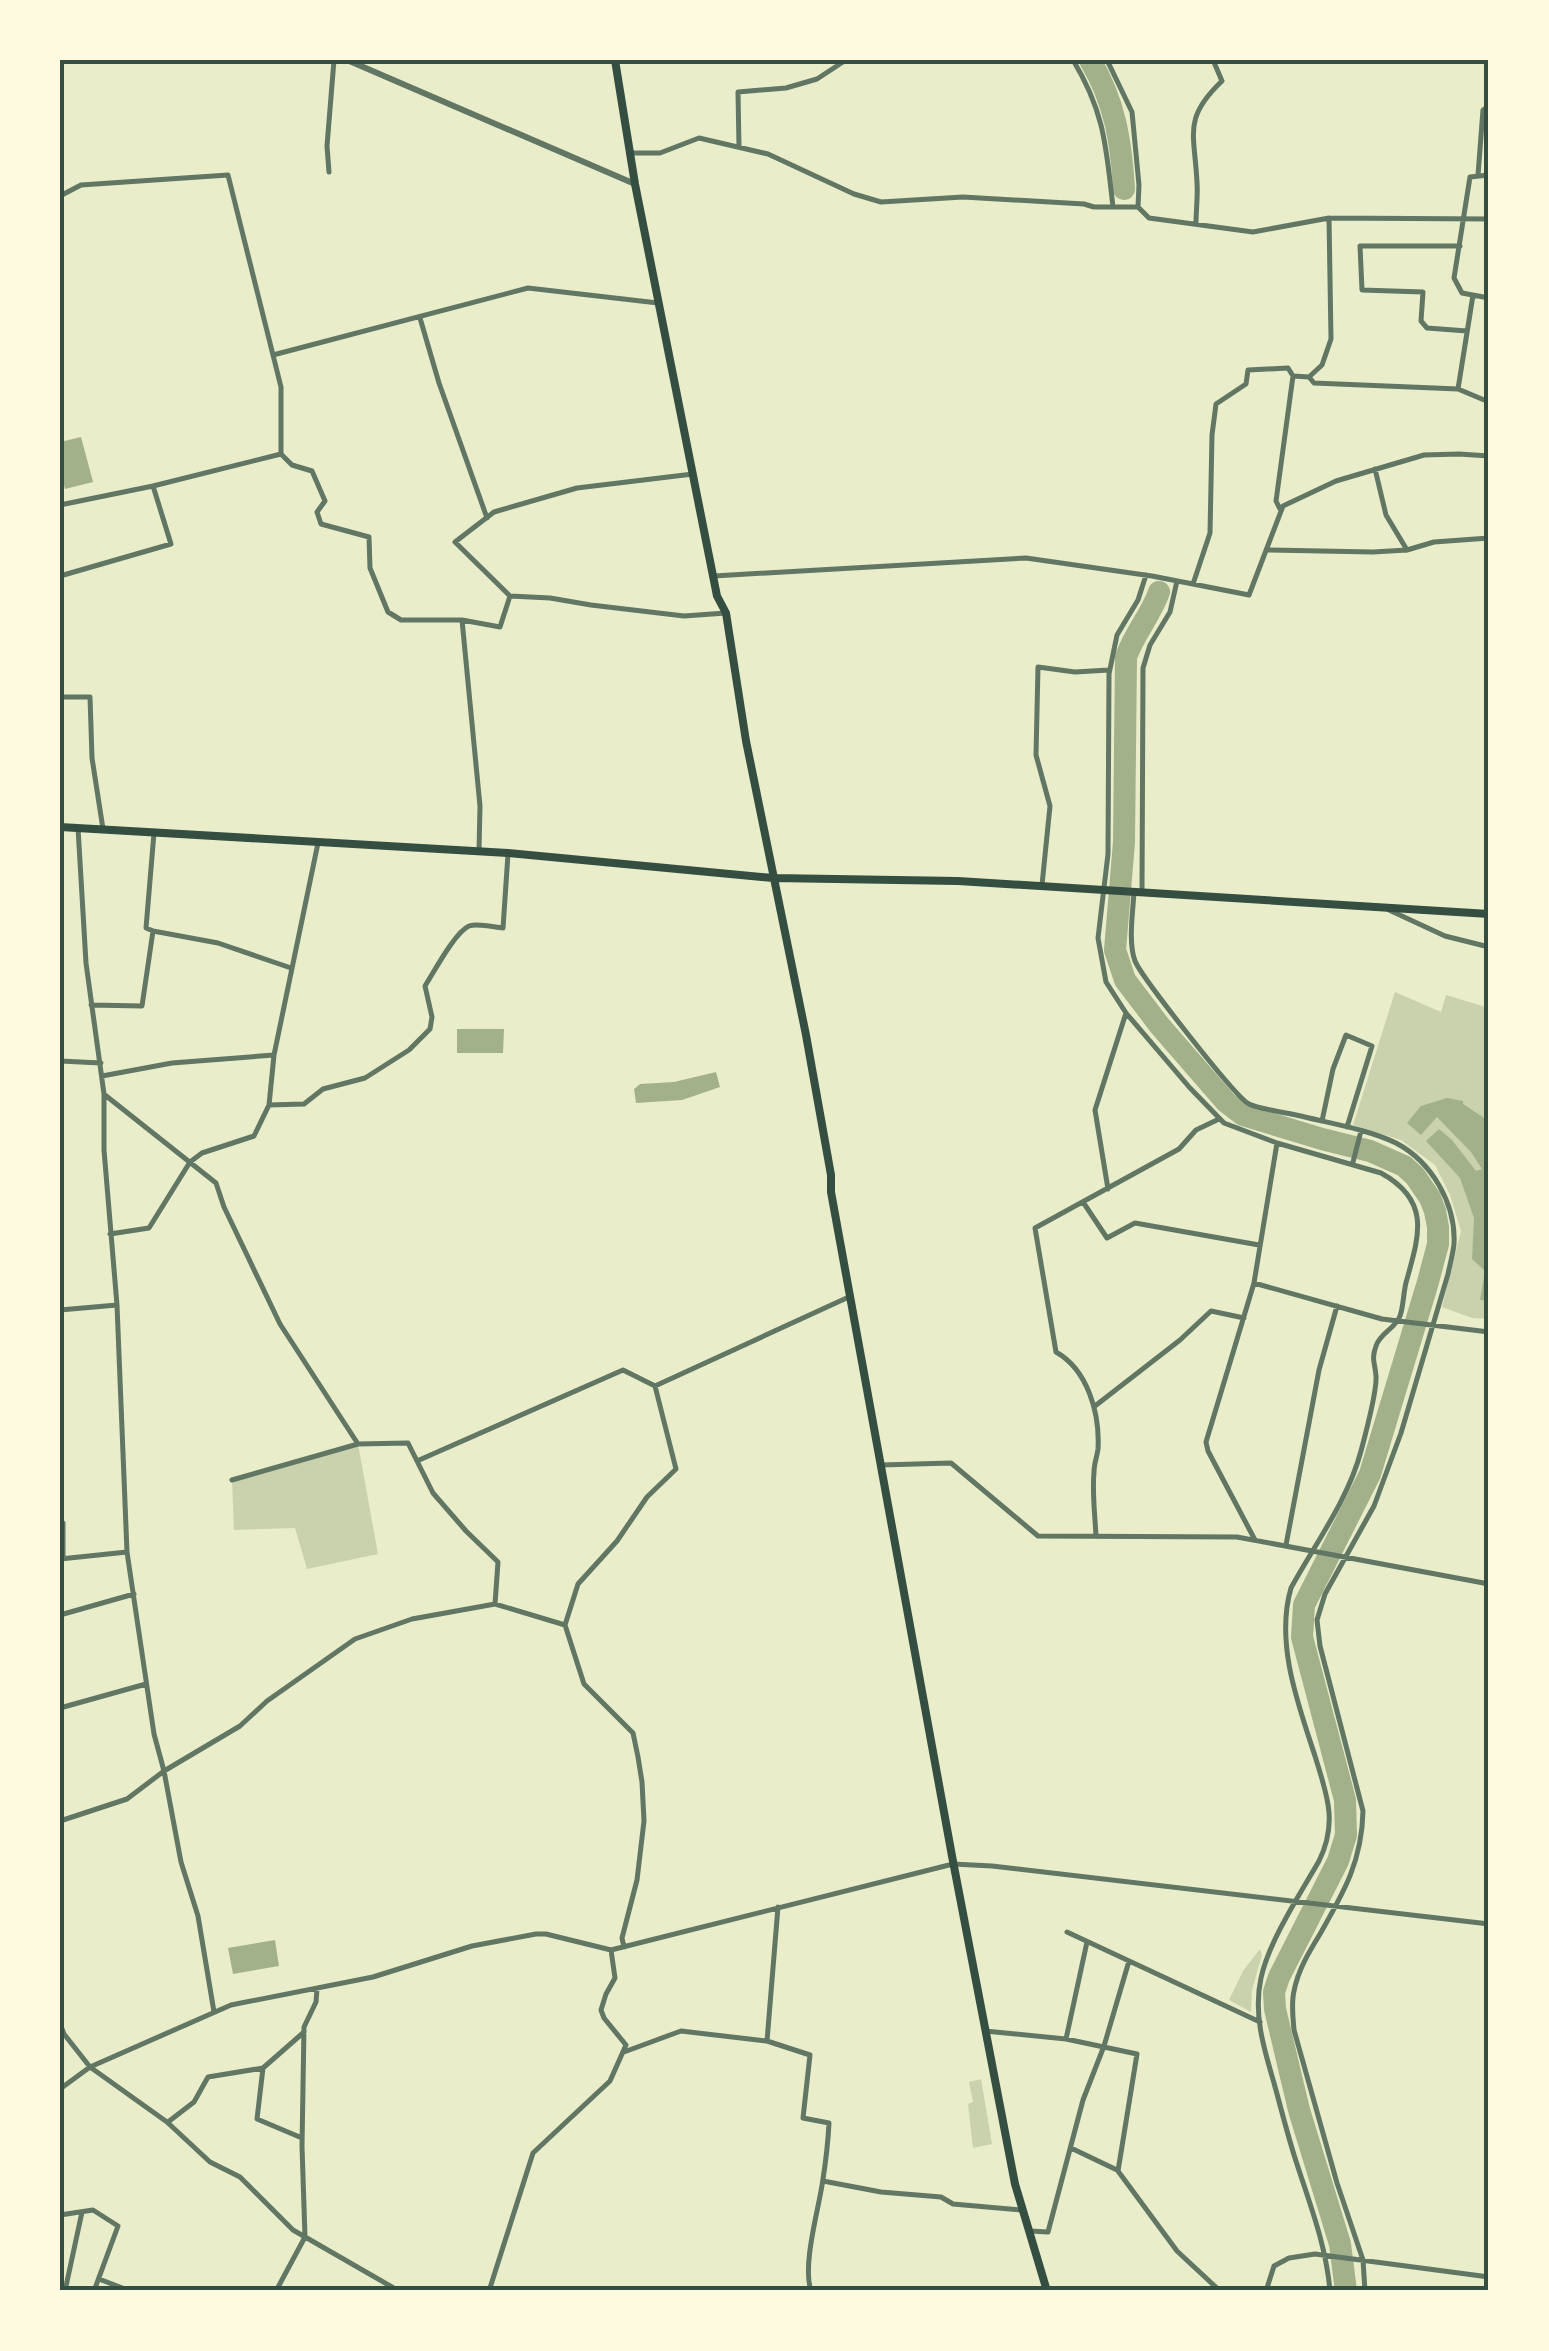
<svg xmlns="http://www.w3.org/2000/svg" width="1549" height="2351" viewBox="0 0 1549 2351" font-family="Karla,sans-serif">
  <style>
    .green { fill: #cad2ad }
    .water { fill: #a3b18a }
    .lines { fill: none; stroke-linecap: round; stroke-linejoin: round }
    .river { stroke: #a3b18a; stroke-width: 22 }
    .minor { stroke: #617663; stroke-width: 5 }
    .tertiary { stroke: #617663; stroke-width: 6 }
    .secondary { stroke: #344e41; stroke-width: 8 }
    .neatline { fill: none; stroke: #344e41; stroke-width: 4 }
  </style>
  <rect width="100%" height="100%" fill="#e9edc9"/>
  <path class="green" d="M1395,992L1441,1012L1446,995L1489,1008V1319L1472,1318L1442,1307L1461,1231L1450,1195L1435,1165L1401,1140L1353,1125Z
    M358,1444L378,1554L307,1569L295,1528L234,1530L232,1480Z
    M1260,1949L1262,1955L1252,1990L1251,2012L1229,2000L1243,1971Z
    M981,2079L992,2144L973,2148L968,2104L973,2102L969,2082Z"/>
  <path class="water" d="M81,437L93,482L65,489L60,468V442Z
    M457,1029H504L503,1053H457Z
    M716,1072L720,1087L682,1100L636,1103L634,1089L640,1084L674,1082Z
    M1447,1098L1463,1101V1104L1489,1121V1301L1480,1300L1485,1271L1472,1259L1474,1218L1460,1178L1426,1141L1439,1129L1452,1140L1476,1171L1482,1169L1471,1152L1437,1117L1421,1135L1407,1123L1421,1106Z
    M275,1940L279,1966L233,1974L228,1948Z"/>
  <g class="lines">
    <path class="river" d="M1090,60C1115,102 1121,141 1124,189
      M1159,592C1151,615 1134,634 1126,657L1124,842L1115,950L1125,980L1160,1026L1226,1102L1243,1115L1322,1139L1370,1151L1404,1166L1415,1176L1430,1198L1435,1211L1438,1227V1244L1428,1282L1370,1474L1304,1605L1302,1637L1345,1800L1346,1835L1338,1861L1279,1977L1274,1992L1275,2009L1299,2110L1340,2244L1346,2291"/>
    <path class="minor" d="M1073,60C1105,113 1106,147 1113,207
      M1107,60L1132,112L1139,185L1138,207
      M739,147L738,92L786,88L817,79L846,60
      M630,153H660L699,138L768,154L854,194L881,202L963,197L1084,204L1094,207H1138L1149,218L1253,232L1329,218L1489,219
      M329,172L327,146L334,60
      M1478,175L1483,110L1489,106
      M1489,175L1470,177L1454,278L1462,293L1489,298
      M60,196L81,185L228,175L281,387V454L153,486L60,505
      M1196,223C1196,210 1198,196 1197,183C1195,134 1182,119 1222,81L1213,60
      M1460,246H1360L1362,290L1423,292L1421,321L1427,328L1467,331
      M420,318L439,383L487,518
      M273,355L528,288L658,303
      M1293,376L1309,377L1314,383L1458,389L1489,402
      M1309,377L1322,365L1331,339L1329,218
      M1458,389L1473,295
      M281,454L292,465L312,471L325,501L317,512L321,524L369,537L370,568L388,612L401,620H462L500,627L510,596L550,598L591,605L684,616L726,613
      M1375,469L1386,515L1407,550
      M1486,538L1489,520
      M1266,550L1373,552L1407,550L1434,542L1489,538
      M1146,575L1138,600L1117,635L1109,674L1108,854L1098,938L1106,982L1126,1013L1190,1088L1224,1123L1277,1143L1381,1173C1430,1200 1420,1233 1407,1279C1403,1291 1404,1305 1400,1316C1395,1329 1380,1333 1376,1346C1371,1360 1375,1362 1376,1376C1377,1389 1365,1436 1361,1451C1348,1500 1315,1544 1291,1588C1275,1643 1298,1704 1315,1756C1327,1795 1338,1822 1319,1861C1300,1894 1269,1941 1261,1978C1253,2014 1264,2049 1274,2083C1281,2108 1287,2133 1295,2158C1309,2202 1326,2244 1330,2291
      M60,576L171,544L153,486
      M714,576L1026,558L1152,576L1249,595L1283,506L1336,481L1424,455L1459,454L1489,456
      M1193,584L1210,533L1212,435L1216,404L1246,384L1248,370L1288,368L1293,376L1276,501L1280,509
      M510,596L455,542L494,512L577,488L693,474
      M462,620L480,806L479,851
      M60,697H90L92,758L103,829
      M78,828L86,963L104,1094V1150L117,1305L127,1552L154,1734L164,1771L181,1862L198,1916L214,2012
      M154,833L146,928L153,931L218,943L291,968
      M1042,885L1050,806L1036,755L1038,667L1075,672L1109,670
      M1134,892C1133,911 1128,943 1135,961C1141,976 1235,1097 1249,1104C1258,1109 1289,1113 1301,1116C1332,1124 1367,1129 1396,1143C1432,1162 1456,1204 1454,1244C1453,1254 1450,1264 1448,1274L1401,1433L1374,1506L1325,1594L1317,1620L1320,1646L1363,1811C1362,1861 1344,1892 1320,1934C1309,1952 1298,1970 1294,1991C1291,2004 1293,2017 1294,2030L1337,2183L1363,2260L1365,2291
      M1142,892L1143,668L1150,645L1170,612L1177,581
      M1389,910L1445,936L1489,947
      M91,1005L142,1006L153,931
      M60,1061L101,1063
      M102,1076L172,1063L274,1055
      M105,1095L216,1183L224,1207L280,1324L358,1444L408,1443L433,1493L466,1531L498,1562L495,1604
      M269,1105L304,1104L323,1089L365,1078L409,1050L430,1029L432,1017L425,986C434,972 455,932 469,926C478,923 493,927 503,928L508,854
      M1322,1121L1333,1069L1346,1035L1372,1046L1347,1127
      M1353,1162L1361,1131
      M1108,1189L1095,1110L1126,1013
      M1083,1202L1107,1238L1135,1223L1259,1245
      M110,1234L149,1228L190,1162L202,1153L254,1136L269,1105L274,1055L318,843
      M1254,1283L1382,1319L1489,1332
      M60,1310L117,1305
      M655,1386L851,1296
      M1095,1406L1180,1340L1211,1311L1244,1318
      M417,1461L623,1370L655,1386L676,1469L647,1497L617,1541L578,1584L565,1625
      M881,1465L951,1463L1038,1536L1237,1537L1489,1584
      M232,1480L358,1444
      M60,1523H63V1559
      M1096,1536C1095,1515 1092,1493 1094,1472C1094,1464 1097,1457 1098,1449C1100,1414 1088,1370 1056,1352L1035,1228L1179,1149L1196,1130L1219,1119
      M1255,1540L1208,1451L1206,1442L1254,1283L1277,1143
      M1286,1545L1319,1370L1337,1306
      M60,1559L127,1552
      M60,1615L134,1594
      M60,1708L146,1684
      M60,1821L127,1799L164,1771L240,1726L267,1701L355,1639L412,1619L495,1604L565,1625L584,1684L633,1733L638,1757L642,1782L644,1821L637,1880L622,1938L624,1947
      M778,1907L767,2041L810,2055L803,2118L829,2123C828,2142 826,2160 823,2179C819,2209 802,2264 811,2291
      M1067,1932L1260,2022
      M60,2024L64,2034L90,2067L167,2122L210,2162L240,2177L293,2230L399,2291
      M985,2031L1066,2039L1137,2054L1118,2171L1177,2251L1220,2291
      M1066,2039L1087,1942
      M624,2052L681,2031L766,2041
      M263,2068L257,2119L302,2138
      M60,2089L90,2067L231,2005L373,1977L472,1946L536,1934H546L611,1950L953,1864L992,1866L1489,1924
      M168,2122L194,2102L208,2077L263,2068L304,2032
      M1071,2148L1117,2170
      M823,2181L881,2192L941,2197L953,2204L1021,2210
      M60,2215L93,2210L118,2226L94,2291
      M1030,2231L1048,2232L1083,2100L1104,2046L1129,1961
      M99,2279L130,2291
      M65,2291L82,2212
      M276,2291L305,2237L302,2146L304,2027L316,2002L317,1989
      M489,2291L533,2153L610,2081L626,2045L604,2018L601,2010L606,1994L615,1978L611,1950
      M1266,2291L1274,2266L1289,2258L1315,2254L1489,2277"/>
    <path class="tertiary" d="M347,60L635,184"/>
    <path class="secondary" d="M615,60L635,184L717,596L726,613L746,741L806,1035L831,1175V1192L952,1856L1015,2184L1047,2291
      M60,827L508,853L773,878L958,881L1489,914"/>
  </g>
  <rect width="1549" height="2351" fill="none" stroke="#fefae0" stroke-width="125"/>
  <rect x="62" y="62" width="1424" height="2226" class="neatline"/>
</svg>
